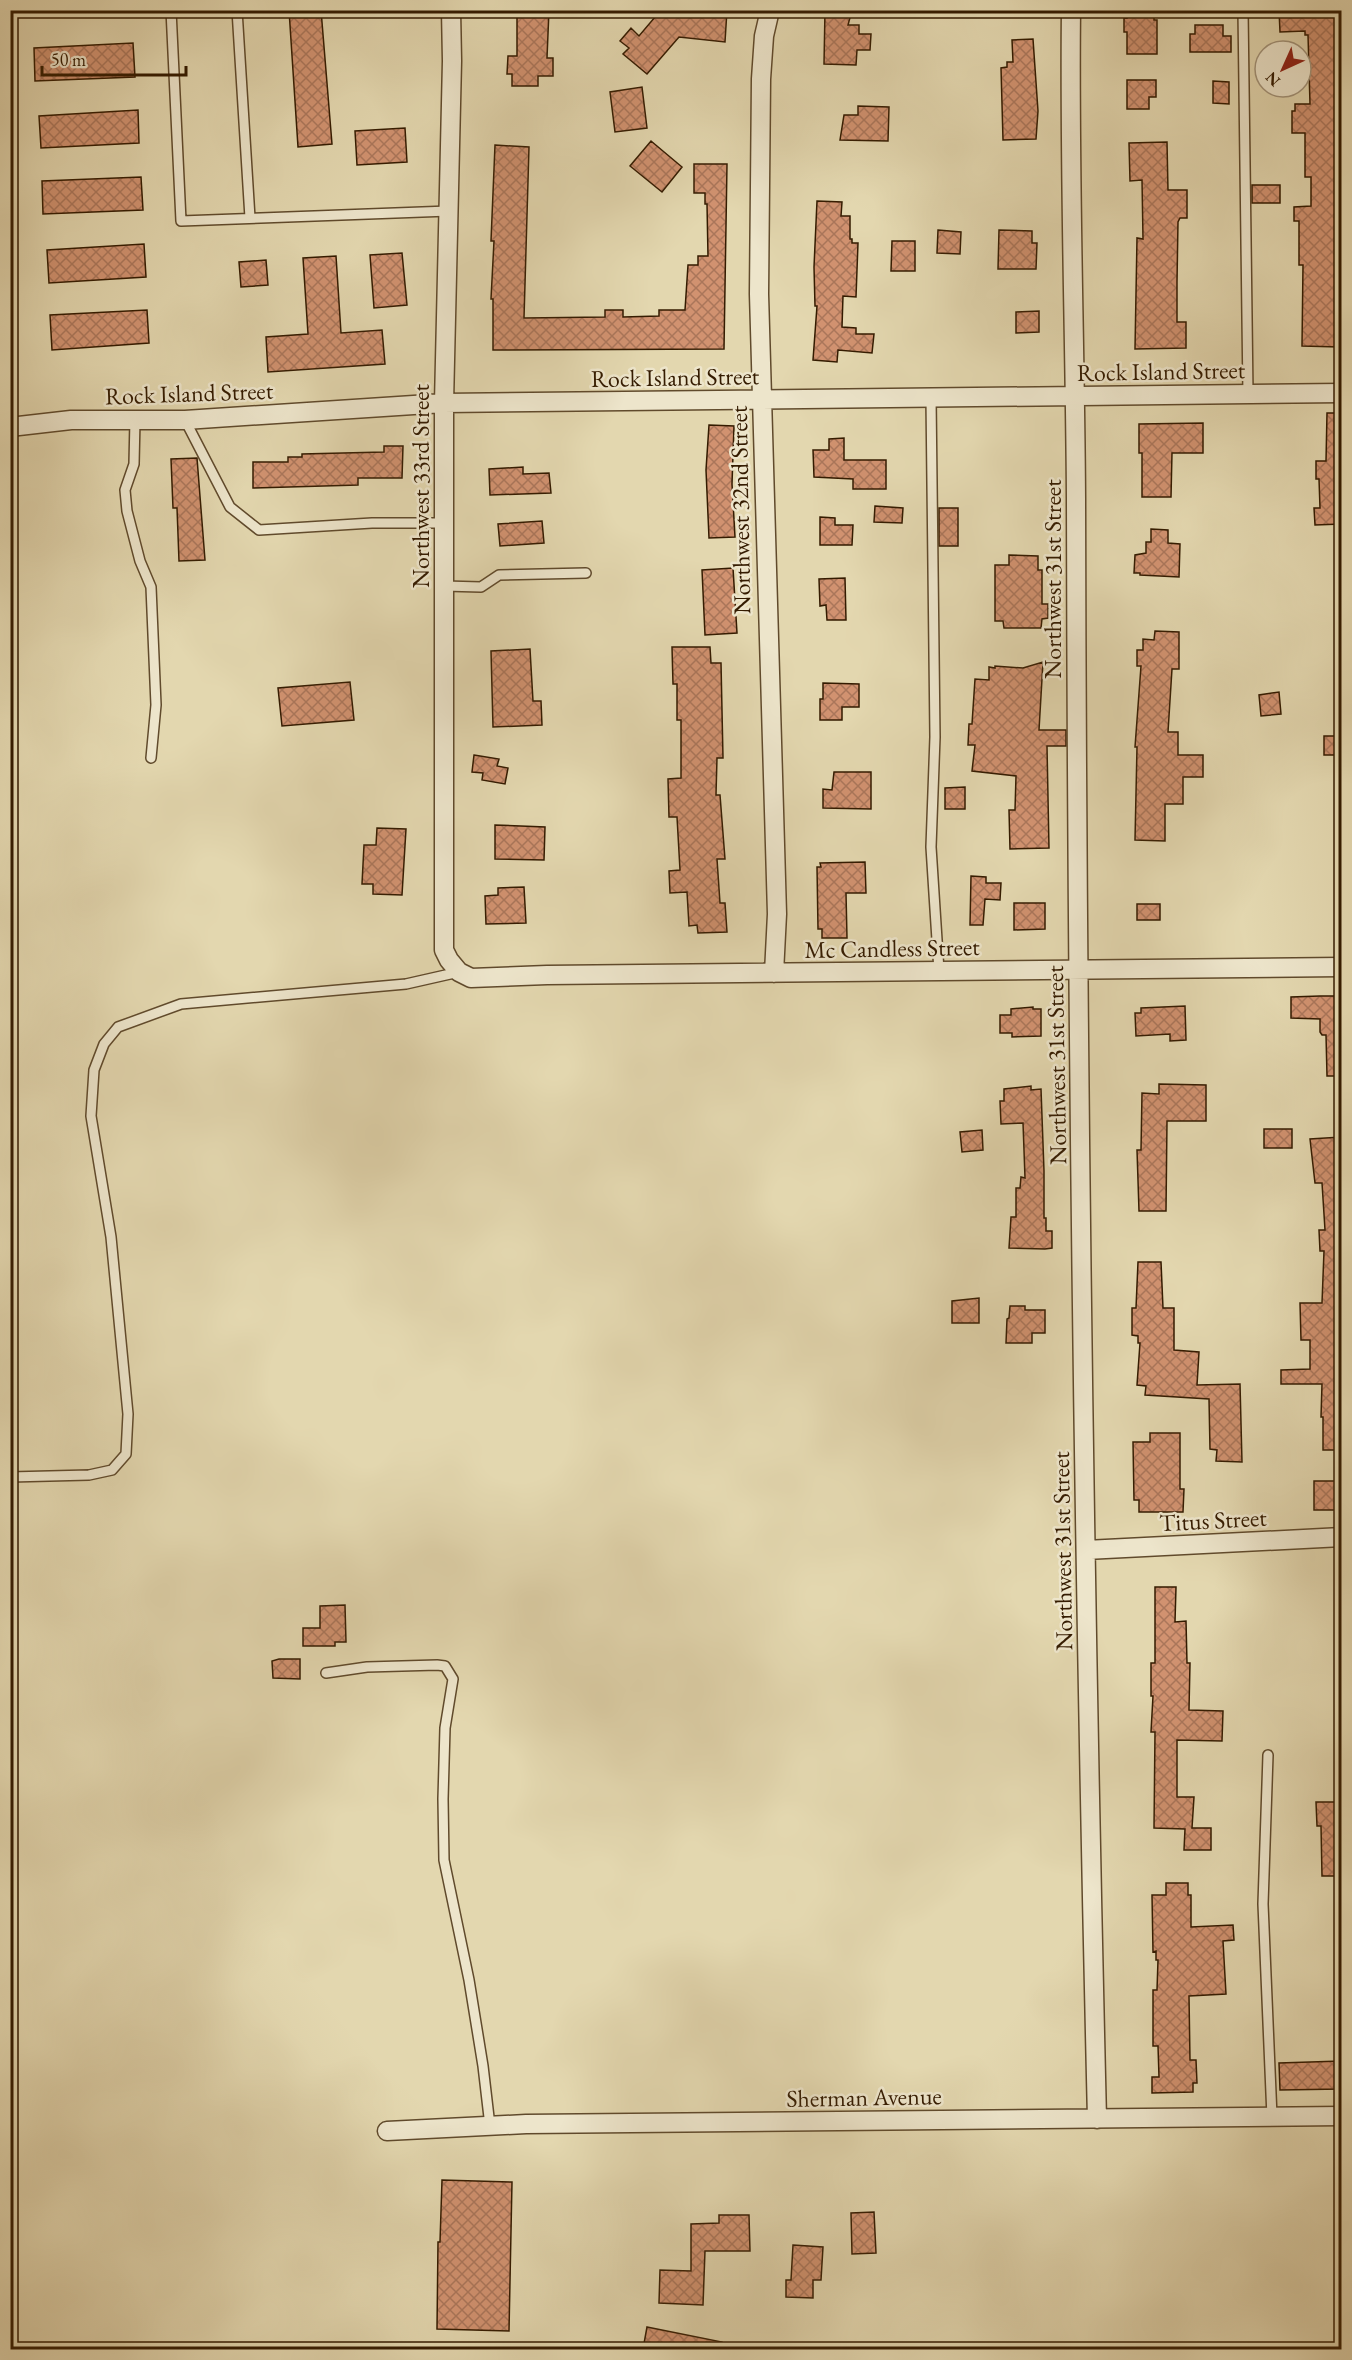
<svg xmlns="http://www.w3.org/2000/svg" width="1352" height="2360" viewBox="0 0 1352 2360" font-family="'EB Garamond',serif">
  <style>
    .building { fill: url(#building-cross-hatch); stroke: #341b00; stroke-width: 1.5 }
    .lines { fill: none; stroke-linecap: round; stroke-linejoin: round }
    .lane-casing { stroke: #604a2c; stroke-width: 12 }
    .street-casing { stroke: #604a2c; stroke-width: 21 }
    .lane { stroke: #ede5cb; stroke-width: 9 }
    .street { stroke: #ede5cb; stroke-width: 18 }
    .labels { text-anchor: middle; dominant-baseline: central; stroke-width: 5; stroke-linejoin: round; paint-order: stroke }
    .street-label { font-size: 24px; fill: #341b00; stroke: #ede5cb }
  </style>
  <defs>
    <pattern id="building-cross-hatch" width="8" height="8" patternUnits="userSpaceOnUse" patternTransform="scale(1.5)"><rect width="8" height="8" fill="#d19270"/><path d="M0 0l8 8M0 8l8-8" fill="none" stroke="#aa765a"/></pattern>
  </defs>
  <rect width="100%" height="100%" fill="#e3d7af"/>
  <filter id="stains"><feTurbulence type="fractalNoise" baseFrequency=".00333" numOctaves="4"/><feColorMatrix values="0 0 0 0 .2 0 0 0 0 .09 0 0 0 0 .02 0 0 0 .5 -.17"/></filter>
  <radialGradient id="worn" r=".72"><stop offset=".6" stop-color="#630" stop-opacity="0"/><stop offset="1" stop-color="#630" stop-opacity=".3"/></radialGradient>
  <path class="building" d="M289,10H321L332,144L298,147Z
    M517,10H549L547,58H553V76H538V86H512V74H507L508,56H517Z
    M661,10H727L725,42L679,37L647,74L623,54L629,48L620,41L631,28L639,36Z
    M825,10H852L848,25H859V34H871L870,50H857L856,65L824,64Z
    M1279,10H1339L1340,16H1341V33H1338V75L1341,129V170H1338V238H1341L1339,347L1302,346L1303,265H1299V221H1294V207L1311,206V177H1305V133H1292V111H1295V104H1310L1308,35H1305V31L1280,32Z
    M1154,12V20H1157V54H1127V32H1124V17L1127,18V13Z
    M1195,25H1223V36H1231V52H1190V34H1195Z
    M1033,39L1038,111L1036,139L1003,140L1001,68L1007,67V62H1013L1012,40Z
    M133,43L135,77L35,81L34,48Z
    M1127,80H1156V97H1149V109H1127Z
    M1213,81L1229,82V104L1213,103Z
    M642,87L647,128L615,132L610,92Z
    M858,106L889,107L888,141L840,140L844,115H858Z
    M138,110L139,143L41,148L39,116Z
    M405,128L407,162L357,165L355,131Z
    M651,141L682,167L662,192L630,166Z
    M1167,142L1168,190H1187V218H1180L1178,222L1177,282V322H1186V348L1135,349L1137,238L1143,239L1142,180L1130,181L1129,143Z
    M495,145L529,147L524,318L605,317V310H623V317L659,316V310H685L688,265H698V256H708L707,204H705V193H694V164H727L724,349L493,350V299H491L494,241H491Z
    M141,177L143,210L43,214L42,181Z
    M1252,185H1280V203H1252Z
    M817,201L842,202L841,216H850V239H852V243H858L856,297L843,296L842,327L856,328V334H874L872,353L838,350L837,362L813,360L817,306H815L814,267Z
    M938,230L961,232L960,254L937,253Z
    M999,230L1032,231V243H1037L1036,269H998Z
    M892,241H915V271H891Z
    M144,244L146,277L49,283L47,250Z
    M402,253L407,305L374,308L370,255Z
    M336,256L341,333L382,330L385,364L268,372L266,337L308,334L303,258Z
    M266,260L268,285L241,287L239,262Z
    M147,310L149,343L52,350L50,315Z
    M1039,311V332L1016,333V312Z
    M1327,413H1341V524L1315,525L1314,508H1320L1319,479H1316V461H1326Z
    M1203,423V453H1172L1171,497H1142V453H1139V424Z
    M709,425L734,426L732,484L735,537L709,538L706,470Z
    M844,438V460H886V489H853V479L814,477L813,450H829V439Z
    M384,446H403L402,478H358V485L253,488V462H288V457H302V454L384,452Z
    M197,458L205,560L179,561L177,508H173L171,459Z
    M523,467V474L549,473L551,493L490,495L489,469Z
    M875,506L903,508L902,523L874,522Z
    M939,508H958V546H939Z
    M820,517L835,518V525H853L852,545H820Z
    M542,521L544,543L500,546L498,524Z
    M1151,529L1168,530V543L1180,544L1179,577L1140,575V573H1134L1135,555L1146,553V542H1151Z
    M1009,555L1038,556V570H1042V604H1048V618L1042,619L1041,628H1004L1003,621H995V565H1009Z
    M733,568L737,633L705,635L702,570Z
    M845,578L846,620H827L826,605L820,606L819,579Z
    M1155,631L1179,632V669H1172L1168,732H1178V755H1203V777H1183V804H1165V841L1135,840L1137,747H1135L1141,666H1137V650H1143V639L1154,640Z
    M672,647H710L711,663H721L723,758H717L716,795H720L725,859H717L720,903H725L727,932L698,933L697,925L689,926L687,892L670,893L669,871L680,870L677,817H669L668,779L681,778V720H677V684H673Z
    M530,649L533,701H541L542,725L493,727L491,651Z
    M1043,662L1039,730H1066V746H1047L1049,848L1010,849L1009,810H1015L1016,776L972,771L975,745H968L969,724H972L975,679L989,680V667L995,668V666L1023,668Z
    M350,682L354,720L282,726L278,688Z
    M823,683L859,684V707H842V720H820V699H823Z
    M1279,692L1281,714L1261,716L1259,695Z
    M1324,736H1341V755H1324Z
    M474,755L499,759L497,766L508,768L505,784L482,780L483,773L472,772Z
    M834,772H871V809L823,808V789L832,790Z
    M965,787V809H945V788Z
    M495,825L545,827L544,860L495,859Z
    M377,828L406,829L402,895L373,894V884H362L364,845H376Z
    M865,862L866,893H846L847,938H822V929H818L817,867H821L820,863Z
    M971,876L986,877V883H1001L1000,900L985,899L983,925H970Z
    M524,887L526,923L486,924L485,896L498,895V888Z
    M1014,903H1045V929L1014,930Z
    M1137,904H1160V920H1137Z
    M1320,996H1337V1006H1341V1076H1327L1326,1035H1322L1320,1032V1019L1291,1018V997Z
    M1185,1006L1186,1040L1170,1041V1034L1136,1036L1135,1013H1141V1008Z
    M1033,1007V1009H1041V1036L1012,1037V1033H1000V1015H1011V1009Z
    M1159,1084L1206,1085V1121H1167L1166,1211H1139L1137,1150H1141L1142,1093L1159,1094Z
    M1031,1086V1090L1041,1089L1044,1171V1218H1046V1231H1052V1248L1045,1249L1009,1248L1011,1217H1016V1188H1020L1021,1177L1025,1178L1023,1123L1001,1124L1000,1101H1004V1089Z
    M1264,1129H1292V1148H1264Z
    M982,1130L983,1150L962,1152L960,1132Z
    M1341,1137V1450H1323V1417H1321L1322,1384H1281V1370L1310,1369V1340H1301L1300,1303H1322L1324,1251H1320L1319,1230H1325L1322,1183H1315L1310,1139Z
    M1138,1262H1161L1163,1308H1174V1350L1199,1352L1197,1385L1240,1384L1242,1462L1216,1461L1217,1450L1210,1449L1209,1399L1145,1395L1146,1386L1137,1385L1140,1343H1138V1336L1132,1335V1308H1136Z
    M979,1298V1323H952V1301Z
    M1010,1306H1025V1310H1045V1333H1032V1343H1006L1007,1319L1009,1318Z
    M1150,1433H1180V1489H1184L1183,1512H1139V1500H1134L1133,1442H1150Z
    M1314,1481H1341V1510H1314Z
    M1155,1587H1176L1175,1622L1186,1621L1187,1663H1190L1189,1710L1223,1711L1222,1741L1177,1740V1797H1194L1192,1828H1211V1850H1184L1185,1829L1154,1828L1155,1732H1151L1153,1696H1151V1663H1155Z
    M345,1605L346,1642H335V1646H303V1628H320V1606Z
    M279,1659H300V1679L273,1678L272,1661Z
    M1316,1802H1341V1876H1322L1321,1826H1317Z
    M1166,1883H1188V1895H1191V1927L1233,1925L1234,1940L1223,1941L1226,1994L1189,1996L1190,2060H1196L1197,2083H1193V2092L1152,2093V2077H1159L1158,2046H1153V1990H1157L1158,1960H1156V1951L1153,1952L1152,1895H1166Z
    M1341,2061V2089L1280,2090L1279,2063Z
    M442,2180L512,2182L509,2331L437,2329L438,2242H440Z
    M874,2212L876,2253L852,2254L851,2213Z
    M719,2215H749L750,2251H705L703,2305L659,2303L660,2270L691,2271V2224L719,2223Z
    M793,2245L823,2247L821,2280H813V2298L786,2297V2280H791Z
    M647,2327L722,2342V2349H643Z"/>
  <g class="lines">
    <g class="lane-casing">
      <path id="lane" d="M171,10L181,221L449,211
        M237,10L250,218
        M1243,10L1248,394
        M931,398L935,737L931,847L939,971
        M135,420L134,464L125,490L127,511L140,561L151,587L156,705L151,758
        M185,420L230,507L259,530L372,523H444
        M444,586L481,587L499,575L586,573
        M10,1477L89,1475L112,1470L126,1454L128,1414L111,1237L91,1116L94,1070L104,1044L118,1027L181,1004L406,984L459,972
        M326,1673L367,1667L437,1665L445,1666L453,1679L445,1728L443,1799L444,1860L469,1980L483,2066L490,2126
        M1268,1755L1263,1904L1272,2117"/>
    </g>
    <g class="street-casing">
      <path id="street" d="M451,10L452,61L444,403V950L449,960L459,972L471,978L547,975L1342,967
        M770,10L764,36L761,79L759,294L777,914L774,973
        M1071,10C1069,173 1075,335 1076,498C1077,1038 1084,1578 1097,2119
        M10,427L71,420H185L444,403L1342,393
        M1086,1550L1342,1537
        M387,2131L526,2124L1342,2116"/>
    </g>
    <use href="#lane" class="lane"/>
    <use href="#street" class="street"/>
  </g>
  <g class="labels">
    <g class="street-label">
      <text transform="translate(1161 371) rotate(-1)">Rock Island Street</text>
      <text transform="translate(675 377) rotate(-1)">Rock Island Street</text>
      <text transform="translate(189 393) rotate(-2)">Rock Island Street</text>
      <text transform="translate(420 486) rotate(-90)">Northwest 33rd Street</text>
      <text transform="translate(740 510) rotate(-91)">Northwest 32nd Street</text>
      <text transform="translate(1052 579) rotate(-90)">Northwest 31st Street</text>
      <text transform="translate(892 948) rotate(-1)">Mc Candless Street</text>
      <text transform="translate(1056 1065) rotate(-91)">Northwest 31st Street</text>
      <text transform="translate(1213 1520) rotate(-3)">Titus Street</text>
      <text transform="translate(1062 1551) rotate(-91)">Northwest 31st Street</text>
      <text transform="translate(864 2097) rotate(-1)">Sherman Avenue</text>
    </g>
  </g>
  <rect width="1352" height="2360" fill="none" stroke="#e3d7af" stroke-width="36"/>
  <rect x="12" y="12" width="1328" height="2336" fill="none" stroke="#341b00" stroke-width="3"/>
  <rect x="18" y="18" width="1316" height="2324" fill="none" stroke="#341b00" stroke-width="1.5"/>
  <g transform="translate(1283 69) rotate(225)"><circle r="28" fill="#ede5cb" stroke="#a3947a" stroke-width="1.5"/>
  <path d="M0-4.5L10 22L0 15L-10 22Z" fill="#8f2418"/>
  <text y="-9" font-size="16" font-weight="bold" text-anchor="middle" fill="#341b00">N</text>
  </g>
  <path d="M42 66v9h144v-9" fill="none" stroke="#341b00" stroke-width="3"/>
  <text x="51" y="66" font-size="18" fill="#341b00" stroke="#ede5cb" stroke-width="4.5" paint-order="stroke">50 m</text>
  <rect width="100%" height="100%" filter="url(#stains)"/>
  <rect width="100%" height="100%" fill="url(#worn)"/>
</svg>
